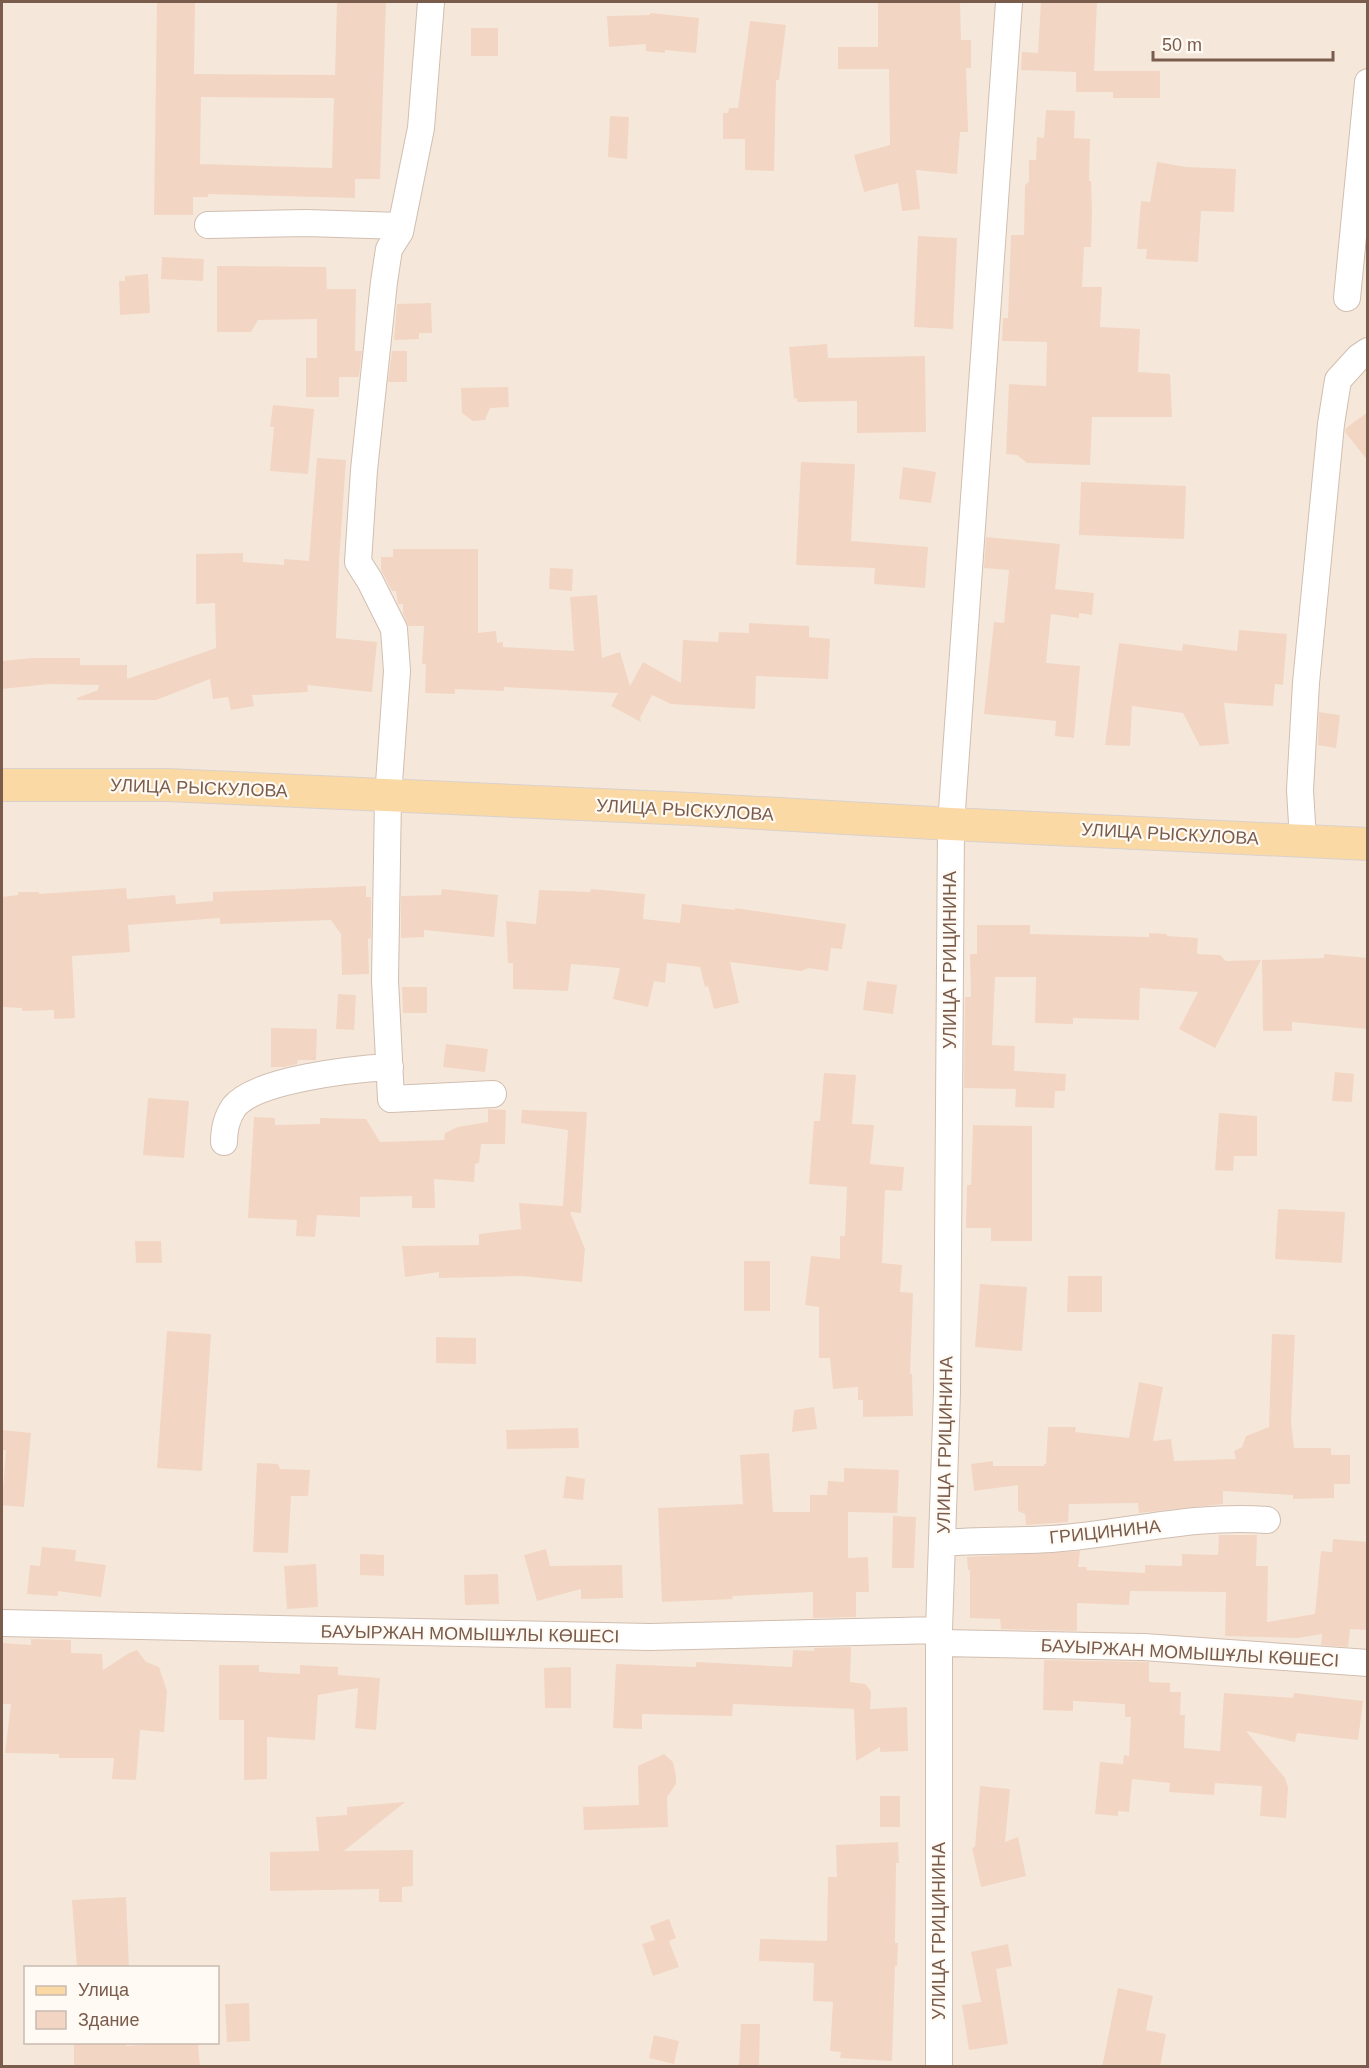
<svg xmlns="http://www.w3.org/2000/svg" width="1369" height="2068" font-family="Helvetica,sans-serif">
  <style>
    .residential { fill: #f5e8da; fill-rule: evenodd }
    .building { fill: #f3d5c3; fill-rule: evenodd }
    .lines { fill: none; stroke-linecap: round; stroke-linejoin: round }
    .minor-casing { stroke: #d1beb0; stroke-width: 28 }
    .major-casing { stroke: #dad1cd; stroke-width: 34 }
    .minor { stroke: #fff; stroke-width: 26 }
    .major { stroke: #fbd9a5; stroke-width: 32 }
    .labels { text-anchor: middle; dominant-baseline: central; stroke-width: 4.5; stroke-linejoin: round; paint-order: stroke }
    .street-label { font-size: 18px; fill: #7a5c4d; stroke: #fffaf3 }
  </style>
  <rect width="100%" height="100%" fill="#fdf6ec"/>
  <path class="residential" d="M2,2H1367V2066H2ZM26,1968H218V2042H26Z"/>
  <path class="building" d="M157,2H195L194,74L335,75L337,2H386L380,179H355V198L208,194V197H193V215H154ZM201,97L334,98L332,168L200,164Z
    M960,2L961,40H971V68H966L968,132H960L957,174L916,170L920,209L902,211L898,183L864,192L854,155L890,145L889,69H838V47H878V3Z
    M1041,2H1097L1094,71H1160V98H1113V92H1076V72L1021,70L1022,52L1038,53Z
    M650,13L699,18L696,53L665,50V53L646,51V44L609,47L607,16L650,15Z
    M750,21L786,25L779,80H776L774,171L745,170V139H723V113H728L729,108H738Z
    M471,28H498V56H471Z
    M1046,110L1075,111L1074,138L1090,139L1089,181H1091L1092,211L1091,247H1084L1082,287H1102L1100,327L1140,329L1138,372L1170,374L1172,417H1092L1090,465L1027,463L1017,455L1006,454L1009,384L1046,386L1047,342L1002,341L1003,318H1008L1011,235H1024L1025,185L1029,182V160H1036L1037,137L1044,138Z
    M610,116L629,117L627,159L608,157Z
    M1157,162L1186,167L1236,169L1234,212L1201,211L1198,262L1146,259L1147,249H1137L1141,201L1150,202Z
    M918,236L957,238L953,329L914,327Z
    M162,257L204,259L203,281L161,279Z
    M217,266L326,267L327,289H356L355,351H362L359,377H339V397H306V358H317V319L258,320L251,332H217Z
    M148,274L150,313L120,315L119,281H125V276Z
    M431,303L432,333H419V339L394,340L397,304Z
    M827,344L828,358L925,356L926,432L857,433V401L797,402V398L794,399L789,347Z
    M392,351H407V382H388Z
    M508,387L509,407L490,408L485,420L473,421L462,413L461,388Z
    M273,405L314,409L308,474L270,471L274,427H270Z
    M1368,412V461L1345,432L1346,428Z
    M317,458L346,460L339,562L336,638L377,642L372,692L307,685L308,692L252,695L254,706L231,710L228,697L213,699L210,679L156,700H77V698L98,690L99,685L49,684L2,689V661L33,658H80V665H127V679L216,648L215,603L196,604V554L243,553V562L284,565V559L309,561Z
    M801,462L855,464L851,541L928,547L925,588L874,584L875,568L796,565Z
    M903,467L936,472L931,503L899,499Z
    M1081,482L1186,486L1184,539L1079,535Z
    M986,537L1060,544L1055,589L1094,593L1092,615L1079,613V618L1051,614L1046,663L1080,666L1074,738L1055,736L1056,721L984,714L994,622L1004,623L1009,570L984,568Z
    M393,549H478V633L496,631L497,643L503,642V647L574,651L570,597L597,595L602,658L620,652L630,686L643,662L681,683L683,640L718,642L719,632L749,633V623L809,626V637L830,639L828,679L756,676L755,709L671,704L652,695L640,718L641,722L611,706L618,693L504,687V691L455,689V694L425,693L426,664H422L424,626H408L403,613V604H398L396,591H392L381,570V557H393Z
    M550,568L573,569L572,591L549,589Z
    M1239,630L1287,634L1283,685L1275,684L1273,706L1224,703L1229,744L1200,746L1183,713L1132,706L1130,746L1105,745L1119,643L1182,651L1183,644L1237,651Z
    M1319,712L1340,715L1336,748L1318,745Z
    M366,886V897H371V938L368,939L369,974L342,975L341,934L331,920L220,924V918L128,925L130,952L72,956L75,1018L54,1019V1010L22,1011V1008L2,1007V897L18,895V892H39V894L126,888L127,899L175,895L176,904L213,901V892Z
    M442,889L498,895L494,937L424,930V937L401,938V896L441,895Z
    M591,889L645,894L643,919L680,923L682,904L735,910V908L846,924L842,949L831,948L828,971L809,968L801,971L730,962L739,1003L714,1009L708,986L705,987L700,967L667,963L665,983L654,981L648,1007L613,999L620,968L571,964L568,991L513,989V963H508L506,921L536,924L539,890L590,892Z
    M977,925H1030V934L1149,937V933L1167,934V936L1198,938L1197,954L1220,955L1226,961L1261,960L1215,1048L1179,1029L1198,992L1140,988L1139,1020L1073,1018V1024L1035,1023L1036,977H995L992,1045L1015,1046L1014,1071L1066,1074L1065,1091H1055L1054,1108L1015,1107L1016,1089L964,1088L965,997H971L970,954H977Z
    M1324,954L1368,958V1029L1292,1022V1031H1263L1262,960L1324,958Z
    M867,981L897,985L893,1014L863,1010Z
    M402,987H427V1013H403Z
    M338,994L356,995L354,1030L336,1029Z
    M271,1028L317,1029L316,1060H298L297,1064L284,1067H271Z
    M446,1044L488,1049L485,1072L443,1067Z
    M1335,1072L1354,1074L1352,1102L1332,1101Z
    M824,1073L856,1075L852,1124L874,1125L870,1164L904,1167L902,1191L885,1190L882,1263L902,1265L900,1292L913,1293L910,1374H912L913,1416L863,1417V1400H858V1387L833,1389L830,1358H819V1307L805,1305L811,1256L840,1259V1236H845L847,1187L809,1184L814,1121H820Z
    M148,1098L189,1101L184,1158L143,1155Z
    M488,1109L506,1110L505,1144H481L479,1163L475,1164L474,1182L434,1179L435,1208H412V1196L360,1197V1217L317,1215L315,1237L296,1236L297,1220L248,1218L254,1117L275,1118V1125L320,1124V1118L366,1119L380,1142L444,1140L445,1133L458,1127L488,1122Z
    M522,1110L587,1112L581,1213L570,1212L585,1249L582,1282L522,1276L439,1278V1272L405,1277L402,1246L479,1245V1234L521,1229L519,1203L563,1206L568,1130L521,1123Z
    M1219,1113L1257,1116V1156H1234L1233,1171L1215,1170Z
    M973,1125L1032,1126V1241H991V1228H966L967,1185H971Z
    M1278,1209L1345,1212L1342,1263L1275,1259Z
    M135,1241H161L162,1263H136Z
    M744,1261H770V1311H744Z
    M1068,1276H1102V1312H1067Z
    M980,1284L1027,1287L1022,1351L975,1347Z
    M167,1331L211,1334L202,1471L157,1468Z
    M1272,1334L1295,1335L1291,1422L1294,1448H1331V1455H1350V1484H1334V1498L1293,1499V1495L1223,1491V1504L1139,1513L1138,1503L1069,1504L1068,1522L1026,1525L1025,1514L1018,1511V1485L974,1491L971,1464L993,1461V1466H1044V1464H1046L1048,1427H1076L1075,1432L1129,1438L1139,1382L1163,1387L1153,1441L1171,1439L1174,1461L1236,1459L1234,1451L1242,1447L1246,1436L1269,1427Z
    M436,1337L476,1338V1364L436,1363Z
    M814,1407L817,1429L792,1432L794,1410Z
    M578,1428L579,1448L507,1449L506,1430Z
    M2,1430L31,1433L24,1507L2,1505L6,1450H2Z
    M769,1453L773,1512H810V1495H827L828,1481L844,1482V1468L899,1470L897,1513L848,1512V1558L868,1557L869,1592H856V1617L813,1618V1592L732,1596L733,1599L662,1602L658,1508L743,1504L740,1455Z
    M257,1463L278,1464L280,1469L310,1470L308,1496H291L288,1553L253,1552Z
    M566,1476L585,1479L583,1500L563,1498Z
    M893,1516L916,1517L914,1568H892Z
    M1219,1535H1257L1256,1566H1268L1267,1622L1315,1614L1321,1551L1332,1552L1333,1539L1368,1542V1630L1350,1629L1348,1647L1321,1645L1322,1634L1298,1638L1225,1636L1226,1592L1130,1591L1129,1605L1077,1603V1631L1001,1629L1000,1619L970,1618V1570H968L967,1557L1080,1551L1078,1567H1087L1086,1570L1145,1573V1565L1182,1566V1554L1218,1555Z
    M42,1547L76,1550L75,1561L106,1565L101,1597L58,1591V1596L27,1594L30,1565L40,1566Z
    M546,1549L550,1566L622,1565L623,1598L581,1599V1589L537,1601L524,1555Z
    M360,1554L384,1555V1576L360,1575Z
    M316,1564L318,1607L287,1609L284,1566Z
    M498,1574L499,1604L465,1605L464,1575Z
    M31,1639L71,1640V1653L102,1654L103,1670L129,1653L137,1650L146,1662L159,1667L167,1691L164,1732L140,1730L136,1780L112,1779L114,1758H59V1754L5,1753L11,1704H2V1643L31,1645Z
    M851,1647L850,1682L865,1684L868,1687L871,1692L870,1709L907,1707L908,1751L880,1752V1747L856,1761L854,1709H858L733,1704L732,1716L642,1714V1729L613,1728L616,1664L696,1667V1662L792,1667L793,1650L814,1651V1648Z
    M1044,1660L1149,1662V1682L1170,1683V1692H1181L1180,1715H1185L1184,1748L1220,1751L1224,1693L1293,1698L1294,1693L1363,1701L1358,1740L1297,1733L1295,1742L1246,1731L1285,1778L1288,1787L1286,1818L1260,1816L1262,1786L1215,1783L1214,1795L1169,1792L1170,1783L1132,1779L1129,1812L1118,1811V1816L1095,1814L1100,1762L1123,1764L1124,1755L1129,1756L1131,1717H1125V1704L1073,1701V1711L1043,1710Z
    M219,1665H259V1672L300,1674V1665L338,1667V1675L380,1678L376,1730L355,1728L358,1688L318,1695L315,1740L267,1737V1779L244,1780V1720H219Z
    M571,1667V1708H545L544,1668Z
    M664,1754L673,1762L676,1776V1784L667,1797L668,1827L584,1830L583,1807L639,1805L638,1766Z
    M980,1786L1010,1789L1005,1842L1018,1837L1026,1876L981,1887L972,1848L975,1847Z
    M880,1796H900V1827H880Z
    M405,1802L344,1851L413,1850V1886L402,1887V1902H379V1889L270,1891V1852L319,1851L316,1817L347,1815V1807Z
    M898,1842L899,1863H896L895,1943H898L897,1966H895L892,2061L840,2058L841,2052L830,2051L833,2002L813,2001L814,1963L759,1961L760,1939L827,1941L828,1877H837L836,1845Z
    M126,1897L129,1968H77L72,1900Z
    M669,1919L676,1938L669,1941L679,1967L653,1976L642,1944L655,1940L650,1926Z
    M1008,1944L1012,1966L996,1969L1008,2044L969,2050L962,2005L981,2002L971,1952Z
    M1118,1988L1153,1996L1146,2030L1166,2034L1160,2067H1102Z
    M249,2003L250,2041L227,2042L225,2004Z
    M741,2024H760L759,2067L739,2066Z
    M654,2035L679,2041L674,2064L649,2058Z
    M74,2043H126V2046L164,2043H198L200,2067H74Z"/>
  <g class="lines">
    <defs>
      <path id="minor" d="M431,2L421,128L400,232L389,249L384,282L364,470L358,562L370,581L394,629L397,671L388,797L385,980L391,1099L493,1094
        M208,225L306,223L401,226
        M1347,298L1368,82
        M1303,840L1300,790L1306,683L1331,424L1338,380L1359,357L1368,351
        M224,1142C224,1130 227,1117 234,1107C256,1079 355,1069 390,1067
        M942,1543C979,1540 1016,1541 1052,1539C1124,1534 1195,1514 1267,1520
        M2,1623L650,1637L939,1630
        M940,1643L1144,1647L1368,1663
        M939,2066V1630L947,1392L951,824L1009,2"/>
      <path id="major" d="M2,785H167L690,809L951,824L1368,844"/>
    </defs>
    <use href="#minor" class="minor-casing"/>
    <use href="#major" class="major-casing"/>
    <use href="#minor" class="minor"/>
    <use href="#major" class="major"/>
  </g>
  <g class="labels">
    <g class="street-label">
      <text transform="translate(199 788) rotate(2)">УЛИЦА РЫСКУЛОВА</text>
      <text transform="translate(685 810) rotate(3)">УЛИЦА РЫСКУЛОВА</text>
      <text transform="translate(1170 834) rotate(3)">УЛИЦА РЫСКУЛОВА</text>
      <text transform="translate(950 960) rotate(-90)">УЛИЦА ГРИЦИНИНА</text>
      <text transform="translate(945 1445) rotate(-89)">УЛИЦА ГРИЦИНИНА</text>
      <text transform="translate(1105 1532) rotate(-6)">ГРИЦИНИНА</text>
      <text transform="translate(470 1634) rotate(1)">БАУЫРЖАН МОМЫШҰЛЫ КӨШЕСІ</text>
      <text transform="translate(1190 1653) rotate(3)">БАУЫРЖАН МОМЫШҰЛЫ КӨШЕСІ</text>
      <text transform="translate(939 1931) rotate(-90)">УЛИЦА ГРИЦИНИНА</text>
    </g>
  </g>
  <rect width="1369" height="2068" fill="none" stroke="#7a5c4d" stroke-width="6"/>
  <rect x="24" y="1966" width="195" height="78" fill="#fffaf3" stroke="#cabbb1" stroke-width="1.5"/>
  <rect x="36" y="1986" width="30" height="9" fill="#fbd9a5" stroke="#cabbb1" stroke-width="1.5"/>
  <text x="78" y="1996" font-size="18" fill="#7a5c4d">Улица</text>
  <rect x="36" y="2011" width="30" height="18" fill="#f3d5c3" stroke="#cabbb1" stroke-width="1.5"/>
  <text x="78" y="2026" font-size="18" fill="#7a5c4d">Здание</text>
  <path d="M1153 51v9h180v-9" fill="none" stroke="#7a5c4d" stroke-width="3"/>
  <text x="1162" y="51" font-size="18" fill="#7a5c4d" stroke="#fffaf3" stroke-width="4.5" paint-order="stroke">50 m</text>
</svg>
